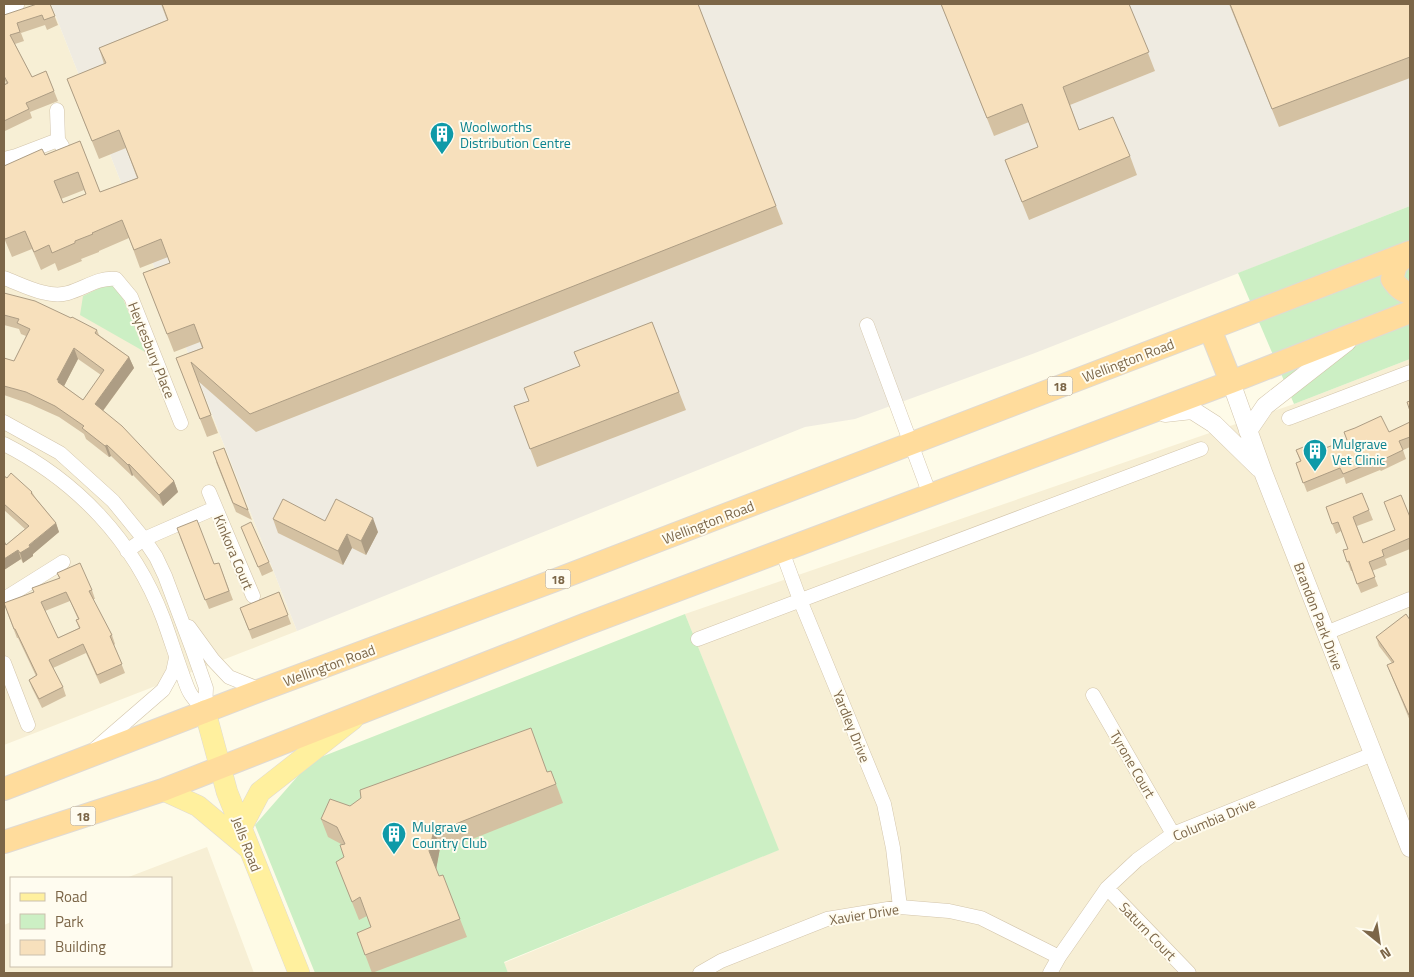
<svg xmlns="http://www.w3.org/2000/svg" width="1414" height="977" font-family="'Titillium Web',sans-serif">
  <style>
    .residential { fill: #f7efd5 }
    .industrial { fill: #efebe1 }
    .green { fill: #ccefc4 }
    .lines { fill: none; stroke-linecap: round; stroke-linejoin: round }
    .minor-casing { stroke: #d3c5ab; stroke-width: 15 }
    .tertiary-casing { stroke: #d3c5ab; stroke-width: 19 }
    .primary-casing { stroke: #e0dad3; stroke-width: 22 }
    .trunk-casing { stroke: #e0dad3; stroke-width: 24 }
    .minor { stroke: #fff; stroke-width: 14 }
    .tertiary { stroke: #fff; stroke-width: 18 }
    .primary { stroke: #fff09e; stroke-width: 21 }
    .trunk { stroke: #ffdc9c; stroke-width: 22 }
    .wall { fill: #d4c1a2; fill-rule: evenodd }
    .shaded-wall { fill: #ad9d84 }
    .building { fill: #f7e0bc; stroke: #ad9d84; fill-rule: evenodd }
    .labels { text-anchor: middle; dominant-baseline: central; stroke-width: 4; stroke-linejoin: round; paint-order: stroke }
    .shield { fill: #fffcf0; stroke: #a3937a; stroke-width: 1 }
    .shield-label { font-size: 12px; font-weight: bold; fill: #7c6648 }
    .culture-label { font-size: 14px; fill: #0d838f; stroke: #fffcf0; text-anchor: start }
    .street-label { font-size: 14px; fill: #7c6648; stroke: #fffcf0 }
  </style>
  <rect width="100%" height="100%" fill="#fefbe8"/>
  <path class="residential" d="M4,4H51L297,631L4,745Z
    M1410,359V973H508L504,963L778,850L685,614L1294,404Z
    M207,847L254,973H4V925L11,922V966H171V878H126Z"/>
  <path class="industrial" d="M51,4H1410V206L1035,353L855,419L805,427L297,631Z"/>
  <path class="green" d="M1410,206V359L1294,404L1238,273Z
    M112,285L119,289L145,352L80,315L83,296L104,286Z
    M685,614L779,850L504,962L508,973H315L255,825L311,761Z"/>
  <g class="lines">
    <defs>
      <path id="minor" d="M4,10L17,5
        M57,110L58,140L62,146
        M4,159L16,156L58,140
        M4,278C23,285 48,299 68,293C85,288 99,277 116,279L131,297L181,423
        M867,325L930,495
        M1289,418L1410,372
        M4,422L60,453L113,501L144,539L156,557L165,576L192,648L206,688L205,711
        M4,444C77,481 134,541 163,618C170,637 176,657 183,676C185,681 187,688 190,693C194,700 200,705 205,711
        M209,492L253,596
        M127,551L144,539L215,508
        M782,551L800,600L884,804L893,848L900,907
        M4,599L63,562
        M189,627L213,660L229,677L261,690
        M1326,633L1410,599
        M698,639L1201,449
        M4,663L28,725
        M1093,695L1173,834
        M96,748L163,690L173,672L176,658
        M1107,888L1189,973
        M700,973L721,961L827,919L900,907L949,911L981,918L1059,957
        M1050,973L1059,957L1107,888L1137,860L1173,834L1373,754"/>
      <path id="tertiary" d="M1231,382L1263,472L1410,848
        M1165,413L1192,410L1214,424L1259,468
        M1248,431L1265,406L1347,342"/>
      <path id="primary" d="M205,711L227,792L299,973
        M163,790L198,806L247,847
        M241,828L260,792L353,719"/>
      <path id="trunk" d="M1409,253L1396,265L1392,279C1397,286 1401,291 1410,293
        M1210,329L1231,382
        M4,789L261,690L553,581L1410,252
        M4,842L163,790L584,625L1231,382L1410,312"/>
    </defs>
    <use href="#minor" class="minor-casing"/>
    <use href="#tertiary" class="tertiary-casing"/>
    <use href="#primary" class="primary-casing"/>
    <use href="#trunk" class="trunk-casing"/>
    <use href="#minor" class="minor"/>
    <use href="#tertiary" class="tertiary"/>
    <use href="#primary" class="primary"/>
    <use href="#trunk" class="trunk"/>
  </g>
  <path class="wall" d="M50,4L58,25L47,30L45,25L21,33L24,41L15,44L32,77L46,71L58,101L30,112L32,118L5,131L4,127V85L6,83L4,78V15Z
    M161,4H698L783,224L256,432L198,381L218,433L207,437L176,358L202,348L200,342L174,352L143,273L170,263L168,257L140,268L129,238L99,251V252L81,259L82,261L58,271L55,263L41,270L32,249L12,257L4,238V166L45,155L80,141L100,192L137,178L126,148L99,159L67,79L104,64L99,48L167,20ZM84,190L86,194L63,203L61,199Z
    M941,4H1129L1155,71L1070,105L1079,130L1130,156L1137,175L1029,220L1005,160L1038,147L1029,122L994,136Z
    M1229,4H1410V78L1279,127Z
    M4,293L97,330L99,335L129,357L134,368L103,411L174,481L178,492L163,506L133,475L132,476L111,456L109,457L86,439L84,434L59,417L30,404L4,395V358L14,361L26,336L21,334L19,329L4,325ZM78,359L101,375L83,400L64,386Z
    M679,392L686,410L537,467L514,406L529,401Z
    M1410,422V447L1403,450L1406,459L1381,471L1380,470L1346,484L1344,477L1307,492L1296,463L1300,461L1296,450H1320L1389,432Z
    M224,448L252,520L236,512L216,462Z
    M4,476L32,492L35,497L56,523L59,532L33,554V556L23,563L21,559L4,570V541L6,545L25,529L4,510Z
    M1362,493L1373,520L1357,526L1363,543L1395,530L1410,517V549L1385,559L1387,565L1372,571L1378,586L1361,593L1352,571H1351L1343,550L1348,549L1341,531L1336,534L1326,507Z
    M273,519L325,521L378,532L366,555L352,548L343,565L278,533Z
    M241,527L269,562L273,571L262,576Z
    M180,537L214,564L219,563L233,600L209,609Z
    M57,573L92,590L95,599H93L112,635L115,644L114,645L125,673L100,684L86,653L53,668L63,687L66,696L42,708L32,688L29,680L36,676L18,638H17L7,612L34,592L59,578ZM70,601L78,619L76,620L79,628L58,638L45,611Z
    M279,592L291,624L252,639L240,608Z
    M1410,620V721L1387,665L1392,663L1379,646L1376,637Z
    M547,772L556,784L563,803L460,844L440,848L436,869L439,876L460,919L467,937L372,973L357,933L371,927L367,916L359,920L336,862L344,857L343,845L328,837L321,819L350,806Z"/>
  <path class="shaded-wall" d="M74,348L78,359L62,390V394L57,380Z
    M129,357L134,368L99,416L95,404Z
    M107,445L111,456L109,457L105,446Z
    M129,464L133,475L132,476L128,465Z
    M174,481L178,492L163,506L159,495Z
    M373,518L378,532L366,555L361,541Z
    M56,523L59,532L33,554V556L23,563L20,553Z
    M347,534L352,548L343,565L338,551Z
    M18,550L21,559L4,570V559Z
    M434,830L440,848L436,870L429,851Z"/>
  <path class="building" d="M37,4H50L55,16L44,20L42,15L17,23L20,32L10,35L32,77L46,71L54,91L26,103L29,109L4,121V85L8,83L4,76V15Z
    M162,4H698L776,206L250,414L191,362L211,415L200,419L176,358L203,348L194,324L167,334L143,273L170,263L161,239L134,250L122,220L92,233L93,234L75,241V243L52,253L49,245L34,252L25,231L5,239L4,236V166L42,149L45,155L80,141L100,192L138,178L119,130L92,141L67,79L106,63L99,48L168,20ZM78,172L86,194L63,203L54,181Z
    M941,4H1129L1149,52L1063,87L1079,130L1113,117L1130,156L1022,202L1005,160L1038,147L1022,104L987,118Z
    M1230,4H1410V57L1272,109Z
    M4,293L35,301L71,318L72,317L97,330L95,333L129,357L95,404L122,426L174,481L159,495L129,464L128,465L107,445L105,446L82,428L84,426L55,406L26,392L4,386V358L14,361L30,329L17,323L19,319L4,315ZM74,348L104,370L83,400L58,382L59,380H57Z
    M652,322L679,392L530,449L514,406L529,401L524,388L580,366L574,352Z
    M1410,401V411L1407,402Z
    M1381,416L1389,432L1410,422V437L1399,441L1403,450L1378,462L1377,460L1343,474L1340,468L1303,483L1296,463L1301,461L1296,450L1316,442L1320,450L1347,440L1344,432L1355,428Z
    M224,448L248,510L233,503L213,452Z
    M11,473L32,492L31,493L56,523L29,545L30,547L20,553L18,550L4,559V541L6,545L29,526L4,504V476L7,478Z
    M1362,493L1369,510L1353,517L1363,543L1395,530L1384,502L1401,495L1410,517V538L1382,550L1384,556L1369,562L1375,577L1357,584L1349,561L1347,562L1343,550L1348,549L1338,522L1332,524L1326,507Z
    M283,499L325,521L336,499L373,518L361,541L347,534L338,551L273,519Z
    M197,520L214,564L219,563L229,591L205,600L177,528Z
    M251,522L269,562L258,567L241,527Z
    M80,563L92,590L89,591L112,635L110,636L122,664L97,675L83,644L49,660L63,687L39,699L29,680L37,675L15,629H14L4,603L34,592L32,588L60,578L57,573ZM66,592L79,619L76,620L80,628L58,638L41,602Z
    M279,592L288,615L249,630L240,608Z
    M1406,614L1410,620V715H1409L1387,665L1394,662L1376,637Z
    M531,728L547,772L551,771L556,784L453,825L434,830L429,851L439,876L443,875L460,919L365,955L357,933L371,927L360,897L352,902L336,862L344,857L340,845L345,844L337,827L321,819L330,799L350,806L361,798L360,790Z"/>
  <defs>
    <symbol id="building-pin" viewBox="-11 -11 22 30"><path d="M0 17L-7.5 6A9.5 9.5 0 1 1 7.5 6Z" fill="#0f9aa8" stroke="#fffcf0"/><path d="M-4-6H4V6H1V3H-1V6H-4ZM-2.5-4.3h1.7v1.8h-1.7ZM.8-4.3h1.7v1.8H.8ZM-2.5-1h1.7V.8h-1.7ZM.8-1h1.7V.8H.8Z" fill="#fff"/></symbol>
  </defs>
  <g fill-rule="evenodd">
    <use href="#building-pin" x="428" y="120" width="28" height="38"/>
    <use href="#building-pin" x="1301" y="437" width="28" height="38"/>
    <use href="#building-pin" x="380" y="820" width="28" height="38"/>
  </g>
  <g class="labels">
    <g class="shield">
      <rect x="1047.5" y="376.5" width="25" height="19" rx="4"/>
      <rect x="545.5" y="569.5" width="25" height="19" rx="4"/>
      <rect x="70.5" y="806.5" width="25" height="19" rx="4"/>
    </g>
    <g class="shield-label">
      <text x="1060" y="386">18</text>
      <text x="558" y="579">18</text>
      <text x="83" y="816">18</text>
    </g>
    <g class="culture-label">
      <text x="460" y="126">Woolworths<tspan x="460" dy="16">Distribution Centre</tspan></text>
      <text x="1332" y="443">Mulgrave<tspan x="1332" dy="16">Vet Clinic</tspan></text>
      <text x="412" y="826">Mulgrave<tspan x="412" dy="16">Country Club</tspan></text>
    </g>
    <g class="street-label">
      <text transform="translate(152 350) rotate(68)">Heytesbury Place</text>
      <text transform="translate(1128 360) rotate(-21)">Wellington Road</text>
      <text transform="translate(708 522) rotate(-21)">Wellington Road</text>
      <text transform="translate(234 552) rotate(67)">Kinkora Court</text>
      <text transform="translate(1319 616) rotate(69)">Brandon Park Drive</text>
      <text transform="translate(329 665) rotate(-20)">Wellington Road</text>
      <text transform="translate(852 726) rotate(68)">Yardley Drive</text>
      <text transform="translate(1133 764) rotate(60)">Tyrone Court</text>
      <text transform="translate(1214 819) rotate(-23)">Columbia Drive</text>
      <text transform="translate(247 844) rotate(69)">Jells Road</text>
      <text transform="translate(864 914) rotate(-9)">Xavier Drive</text>
      <text transform="translate(1148 931) rotate(46)">Saturn Court</text>
    </g>
  </g>
  <rect width="1414" height="977" fill="none" stroke="#7c6648" stroke-width="10"/>
  <rect x="10" y="877" width="162" height="90" fill="#fffcf0" stroke="#cbc0ad"/>
  <rect x="20" y="893" width="25" height="8" fill="#fff09e" stroke="#cbc0ad"/>
  <text x="55" y="902" font-size="15" fill="#7c6648">Road</text>
  <rect x="20" y="914" width="25" height="15" fill="#ccefc4" stroke="#cbc0ad"/>
  <text x="55" y="927" font-size="15" fill="#7c6648">Park</text>
  <rect x="20" y="940" width="25" height="15" fill="#f7e0bc" stroke="#cbc0ad"/>
  <text x="55" y="952" font-size="15" fill="#7c6648">Building</text>
  <g transform="translate(1379 942) rotate(150)" stroke="#fffcf0" stroke-width="4" paint-order="stroke">
  <path d="M0-4L9 19L0 12L-9 19Z" fill="#7c6648"/>
  <text y="-8" font-size="14" font-weight="bold" text-anchor="middle" fill="#7c6648">N</text>
  </g>
</svg>
